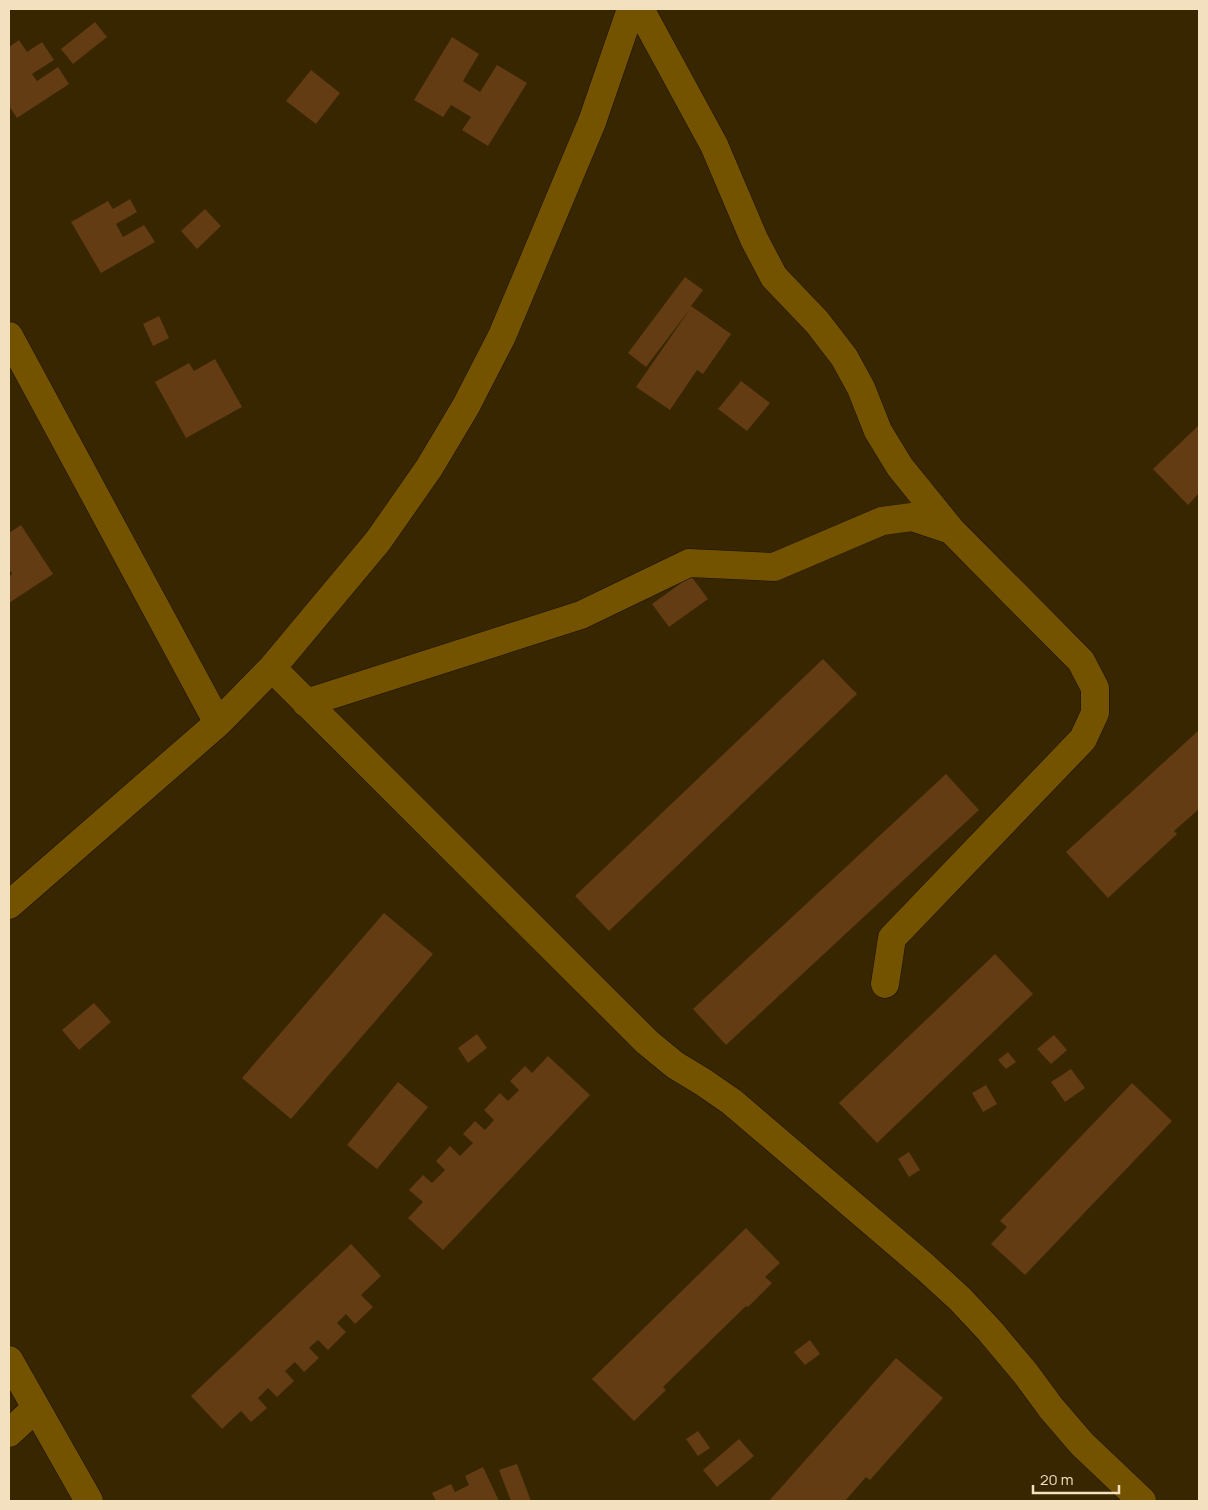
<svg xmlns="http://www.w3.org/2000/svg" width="1208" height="1510" font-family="Manrope,sans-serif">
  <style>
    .building { fill: #633c13 }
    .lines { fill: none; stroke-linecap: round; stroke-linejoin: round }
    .minor-casing { stroke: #1a1000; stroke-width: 29 }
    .minor { stroke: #735300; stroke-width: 28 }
  </style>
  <rect width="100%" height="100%" fill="#372600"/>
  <path class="building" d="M95,22L107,37L73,64L61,49Z
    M452,37L479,54L463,81L480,92L497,65L527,83L488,146L462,130L471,117L451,105L443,117L414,100Z
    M19,40L27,52L42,42L54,60L32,74L37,81L58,67L69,84L17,118L9,106V47Z
    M311,70L340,93L316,124L286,101Z
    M130,199L137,212L116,224L123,237L144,225L155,242L101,273L71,222L108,201L113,209Z
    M205,209L221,226L197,249L181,231Z
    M685,277L703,290L691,306L731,334L703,374L697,370L670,410L636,387L690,309L646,367L628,353Z
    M159,316L169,338L153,346L143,324Z
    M215,359L242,407L186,438L155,382L189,363L194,371Z
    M741,381L770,403L747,431L718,409Z
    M1199,425V493L1188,505L1153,469Z
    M21,525L53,574L9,603V577L12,574L9,569V533Z
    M691,576L708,599L669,627L652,604Z
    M823,659L857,694L609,931L575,896Z
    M1199,730V809L1174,831L1177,834L1108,898L1066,852Z
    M946,774L979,810L726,1045L693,1009Z
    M384,913L433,954L291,1119L242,1078Z
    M995,954L1033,994L877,1143L839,1103Z
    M94,1003L111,1022L79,1050L62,1030Z
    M477,1034L487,1048L468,1063L458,1048Z
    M1054,1035L1067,1050L1051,1064L1037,1049Z
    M1008,1052L1016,1062L1006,1069L998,1060Z
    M548,1056L590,1095L443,1250L408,1218L423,1202L409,1190L423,1175L432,1183L445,1170L436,1161L450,1146L460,1156L473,1143L463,1134L475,1121L485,1130L494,1120L484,1110L500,1093L508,1101L519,1090L510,1081L525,1066L532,1073Z
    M1071,1069L1085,1088L1065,1102L1051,1082Z
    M398,1082L428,1107L377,1169L347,1145Z
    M1132,1083L1172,1121L1025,1275L991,1244L1007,1227L1000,1221Z
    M986,1085L997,1104L983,1112L972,1093Z
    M909,1152L920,1170L909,1177L898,1159Z
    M746,1228L780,1263L765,1277L772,1283L748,1307L746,1306L663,1387L666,1390L634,1421L592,1379Z
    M351,1244L381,1276L361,1295L373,1307L355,1324L346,1314L337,1323L346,1332L328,1350L318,1340L309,1348L319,1358L304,1372L295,1362L285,1371L294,1381L277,1397L268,1388L258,1398L267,1408L251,1422L241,1411L222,1429L191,1396Z
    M810,1340L820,1354L805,1365L794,1352Z
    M896,1358L943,1398L870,1480L866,1477L845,1501H769Z
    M698,1431L710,1448L698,1456L686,1439Z
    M739,1439L754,1456L717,1487L703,1470Z
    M517,1464L531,1501H511L499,1470Z
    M483,1467L499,1501H436L432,1493L451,1484L455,1492L469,1485L465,1476Z"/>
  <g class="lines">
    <defs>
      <path id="minor" d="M640,9L714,145L754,239L774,277L817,322L844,357L861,388L878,431L900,467L951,530L1081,661L1095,688V713L1083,739L892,938L885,984
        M9,336L218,723
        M272,668L647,1042L675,1065L703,1082L732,1102L925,1267L960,1299L990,1331L1026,1374L1051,1408L1082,1444L1142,1501
        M306,703L581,615L689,563L774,567L882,521L912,517L951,530
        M9,905L218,723L272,668L378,541L429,468L466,406L502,336L592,122L631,9
        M9,1360L89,1501
        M9,1433L36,1408"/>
    </defs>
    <use href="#minor" class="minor-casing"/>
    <use href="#minor" class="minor"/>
  </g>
  <rect width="1208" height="1510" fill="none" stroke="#f2e0bf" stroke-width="20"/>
  <path d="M1033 1485v8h86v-8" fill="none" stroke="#f2e0bf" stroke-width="2.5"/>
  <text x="1040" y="1485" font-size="15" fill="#f2e0bf" stroke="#372600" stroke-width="4" paint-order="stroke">20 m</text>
</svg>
